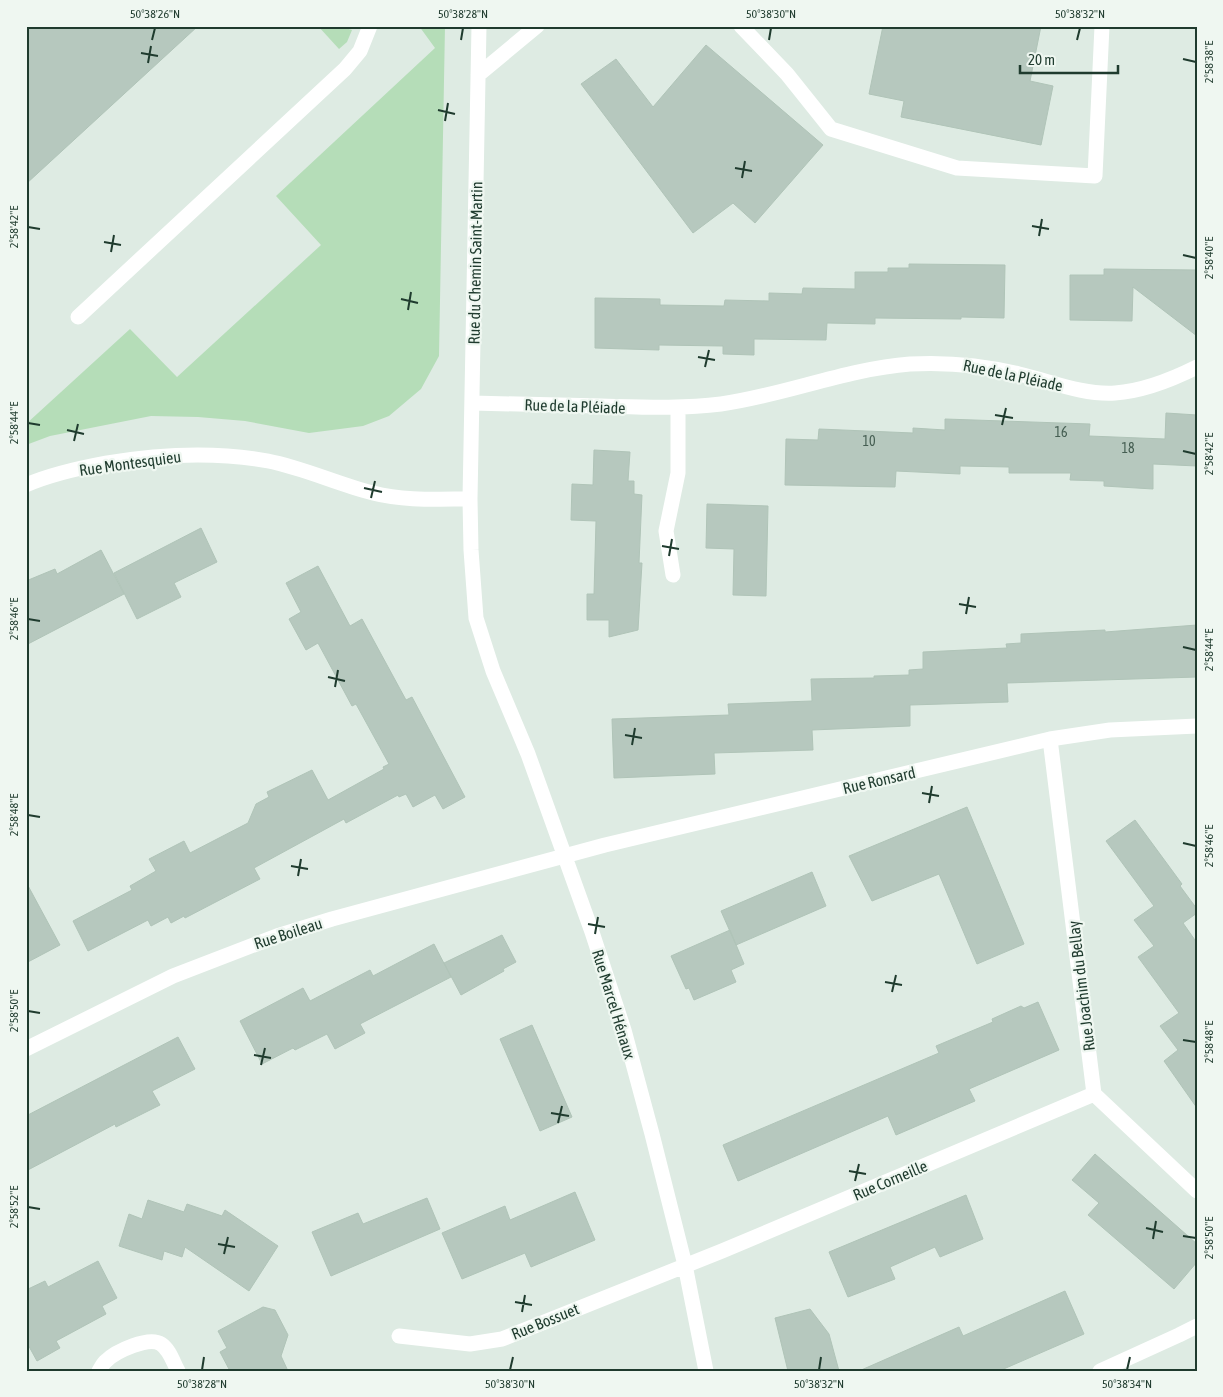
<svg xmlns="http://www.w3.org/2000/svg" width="1223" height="1397" font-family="'Asap Condensed',sans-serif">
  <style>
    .green { fill: #b5ddb8 }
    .building { fill: #b6c8be; stroke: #b0c4b8 }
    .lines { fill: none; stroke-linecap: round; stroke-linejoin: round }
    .minor { stroke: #fff; stroke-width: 15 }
    .ticks { fill: none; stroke: #1f3b2e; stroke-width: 2 }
    .labels { text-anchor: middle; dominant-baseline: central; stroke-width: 4.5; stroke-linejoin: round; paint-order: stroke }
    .number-label { font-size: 14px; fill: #455e52 }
    .street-label { font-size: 16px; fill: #1f3b2e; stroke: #eff7f1 }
    .neatline { fill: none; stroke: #1f3b2e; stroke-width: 2 }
    .ticks-label { font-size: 12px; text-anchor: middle; fill: #1f3b2e }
  </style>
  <rect width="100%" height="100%" fill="#deebe3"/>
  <path class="green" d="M318,26H339L352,30L347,42L339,49Z
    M419,26H445L439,356L421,389L389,416L363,426L309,433L245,421L198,417L151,416L50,436L26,445V424L130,329L177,377L321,245L276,196L435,48Z"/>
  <path class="building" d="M26,26H198L26,184Z
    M883,26H1041L1030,81L1053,86L1041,145L901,117L904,101L869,94Z
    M706,45L823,145L755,223L733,203L693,233L581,84L616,59L653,107Z
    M909,264L1005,265L1004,318L961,317V319L875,318V324L827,323L826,340L754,339V355L723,354V346L659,345V350L595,348V298L660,299V305L724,306L725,300L769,301V293L802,294L803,288L855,289V272H888V268H909Z
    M1104,269L1197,270V336L1133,287L1132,321L1070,320V275H1104Z
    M1166,413L1197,415V466L1153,464V489L1104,486V481L1070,480L1071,473H1009V467L960,466V474L896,471L895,487L785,485L786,439L818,440L819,429L913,433V428L945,430V419L1090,424L1089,436L1165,439Z
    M594,450L630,452L628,481H634V494L642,495L639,563H642L638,630L609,637V620H587V594H594L596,521L571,520L572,484L593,485Z
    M707,504L768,506L766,596L733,595L734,549L706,548Z
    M201,528L217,562L174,583L181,597L137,619L114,573Z
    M101,550L124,594L26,645V581L55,569L57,574Z
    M318,566L350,626L362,619L406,700L412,697L465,797L443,809L435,795L413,807L406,794L399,797L398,795L346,823L344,819L254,868L260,879L185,918L184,916L171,923L168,917L151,926L148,920L88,951L73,921L132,890L130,886L156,871L149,859L184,841L190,853L248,823L256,804L269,797L267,792L312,770L328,800L384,769L383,767L389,764L356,704L352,706L318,643L306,650L289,619L301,612L286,583Z
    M1197,625V677L1007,683L1008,702L910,705V726L812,730L813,750L714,753L715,774L614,778L612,719L729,715L728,704L812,701L811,679L874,678V676L909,675V670L923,669V652L1007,648L1006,644L1021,643V634L1105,630V632Z
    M967,807L1024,944L977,964L939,874L872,901L849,856Z
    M1135,820L1182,884L1180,886L1197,909V913L1183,923L1197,943V1108L1164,1061L1178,1050L1160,1026L1179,1013L1138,957L1154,946L1134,920L1154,906L1106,841Z
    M812,872L826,906L736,945L721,911Z
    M26,882L60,945L26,963Z
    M730,930L744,964L731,970L736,982L694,1000L689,988L686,989L671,956Z
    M502,935L516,962L503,969L504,971L461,995L444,963Z
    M434,944L451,977L360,1024L365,1033L335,1049L327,1034L295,1050L293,1048L262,1064L240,1021L303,988L310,1001L370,970L373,976Z
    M1038,1002L1059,1050L969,1089L975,1101L896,1135L888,1116L738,1181L723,1145L939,1053L936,1046L993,1022L992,1019L1021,1006L1024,1008Z
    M532,1025L572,1117L540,1131L500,1039Z
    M178,1037L195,1069L152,1091L160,1105L116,1127L115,1124L26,1171V1116Z
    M1095,1154L1197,1244V1262L1174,1289L1088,1215L1099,1203L1072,1180Z
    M575,1192L595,1240L531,1267L525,1253L462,1279L442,1233L505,1206L510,1220Z
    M966,1195L983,1239L940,1257L935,1247L890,1267L895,1279L848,1297L829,1252Z
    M427,1198L440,1229L331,1276L312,1232L358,1213L363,1224Z
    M148,1200L184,1212L187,1204L222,1216L225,1210L278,1246L249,1291L185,1247L182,1257L164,1251L162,1260L119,1246L129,1214L142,1219Z
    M98,1261L117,1298L102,1306L106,1314L56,1341L60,1348L37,1361L26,1341V1290L45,1281L48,1287Z
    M1065,1291L1084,1334L999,1371H859L959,1327L963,1336Z
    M263,1307L275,1310L288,1335L281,1356L288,1371H230L220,1352L227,1348L218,1331Z
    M810,1309L829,1334L839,1371H788L775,1318Z"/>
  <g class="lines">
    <path class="minor" d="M479,26L470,499L471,550L476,618L493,671L528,754L592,932L624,1030L652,1134L685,1265L706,1371
      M741,26L787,74L831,129L957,168L1095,176L1102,26
      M478,75L537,26
      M78,317L345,69L360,51L370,26
      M472,403C515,404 558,405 601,406C641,407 681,409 721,404C785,395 846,369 910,364C947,362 982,365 1019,374C1050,381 1082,395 1115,393C1144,391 1171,380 1197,367
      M26,485C51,474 79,468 106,463C160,454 214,451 268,461C304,468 337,484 373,493C404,501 438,499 470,499
      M673,575L666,531L678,473V408
      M1050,739L1094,1094L1197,1191
      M26,1049L173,976L277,936L332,919L605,845L1050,739L1110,730L1197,726
      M399,1336L470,1344L502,1339L722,1251L1094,1094
      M99,1371C101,1368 103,1363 106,1361C116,1351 149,1336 161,1344C170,1350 173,1362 178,1371
      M1100,1371L1179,1335L1197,1326"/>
  </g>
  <path class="ticks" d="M152,40L155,28M461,40L463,28M769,40L771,28M1077,40L1080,28M141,53L158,56M1183,59L1196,62M148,63L151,46M438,110L455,114M445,121L448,103M735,168L752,171M742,178L745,161M1032,226L1049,229M28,227L40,229M1039,236L1042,219M104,242L121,245M111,252L114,235M1183,255L1196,258M401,299L418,303M408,310L411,292M698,357L715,360M705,367L709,350M995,415L1013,418M28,423L40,425M1002,425L1006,408M67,430L84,434M74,441L78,424M1183,451L1196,454M364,488L382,492M371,498L375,481M662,546L679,549M669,556L672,539M959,604L976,607M966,614L969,597M28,619L40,621M1183,647L1196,650M328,677L345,681M335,687L338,670M625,735L642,738M632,745L635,728M922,793L939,796M929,803L932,786M28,815L40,817M1183,843L1196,846M291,866L308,869M298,876L301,859M588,924L605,927M595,934L598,917M885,982L902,985M892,992L896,975M28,1011L40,1013M1183,1040L1196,1042M254,1055L271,1058M261,1065L265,1048M551,1113L569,1116M558,1123L562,1106M849,1171L866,1174M855,1181L859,1164M28,1207L40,1209M1146,1228L1163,1232M1183,1236L1196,1238M1153,1239L1156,1221M218,1244L235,1247M224,1254L228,1237M515,1302L532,1305M522,1312L525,1295M202,1370L204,1357M510,1370L513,1357M819,1370L821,1357M1127,1370L1130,1357"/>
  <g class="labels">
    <g class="number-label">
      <text x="1061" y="432">16</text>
      <text x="869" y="441">10</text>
      <text x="1128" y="448">18</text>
    </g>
    <g class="street-label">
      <text transform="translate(475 263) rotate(-89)">Rue du Chemin Saint-Martin</text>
      <text transform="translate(1013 375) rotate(12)">Rue de la Pléiade</text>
      <text transform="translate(575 406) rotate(2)">Rue de la Pléiade</text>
      <text transform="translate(130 463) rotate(-8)">Rue Montesquieu</text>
      <text transform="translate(879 780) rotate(-13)">Rue Ronsard</text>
      <text transform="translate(288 933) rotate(-18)">Rue Boileau</text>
      <text transform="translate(1081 986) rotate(-97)">Rue Joachim du Bellay</text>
      <text transform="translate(614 1004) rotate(73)">Rue Marcel Hénaux</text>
      <text transform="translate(890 1180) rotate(-23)">Rue Corneille</text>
      <text transform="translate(545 1321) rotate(-22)">Rue Bossuet</text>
    </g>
  </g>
  <rect width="1223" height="1397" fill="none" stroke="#eff7f1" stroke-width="55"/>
  <path d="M1020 65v8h98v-8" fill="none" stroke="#1f3b2e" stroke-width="2.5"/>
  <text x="1028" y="65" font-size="15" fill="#1f3b2e" stroke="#eff7f1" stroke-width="4" paint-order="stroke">20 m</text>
  <rect x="28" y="28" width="1168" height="1342" class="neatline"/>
  <g class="ticks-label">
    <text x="155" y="18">50°38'26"N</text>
    <text x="463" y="18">50°38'28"N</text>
    <text x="771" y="18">50°38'30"N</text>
    <text x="1080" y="18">50°38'32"N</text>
    <text transform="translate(1209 62) rotate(-90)" y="4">2°58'38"E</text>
    <text transform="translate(14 227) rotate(-90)" y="4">2°58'42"E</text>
    <text transform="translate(1209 258) rotate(-90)" y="4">2°58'40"E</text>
    <text transform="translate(14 423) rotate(-90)" y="4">2°58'44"E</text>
    <text transform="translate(1209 454) rotate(-90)" y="4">2°58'42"E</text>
    <text transform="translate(14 619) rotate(-90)" y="4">2°58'46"E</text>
    <text transform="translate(1209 650) rotate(-90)" y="4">2°58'44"E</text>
    <text transform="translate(14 815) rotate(-90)" y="4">2°58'48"E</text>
    <text transform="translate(1209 846) rotate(-90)" y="4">2°58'46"E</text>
    <text transform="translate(14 1011) rotate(-90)" y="4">2°58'50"E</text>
    <text transform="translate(1209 1042) rotate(-90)" y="4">2°58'48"E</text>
    <text transform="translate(14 1207) rotate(-90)" y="4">2°58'52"E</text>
    <text transform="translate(1209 1238) rotate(-90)" y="4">2°58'50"E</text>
    <text x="202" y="1388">50°38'28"N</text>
    <text x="510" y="1388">50°38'30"N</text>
    <text x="819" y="1388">50°38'32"N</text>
    <text x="1127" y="1388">50°38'34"N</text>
  </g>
</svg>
